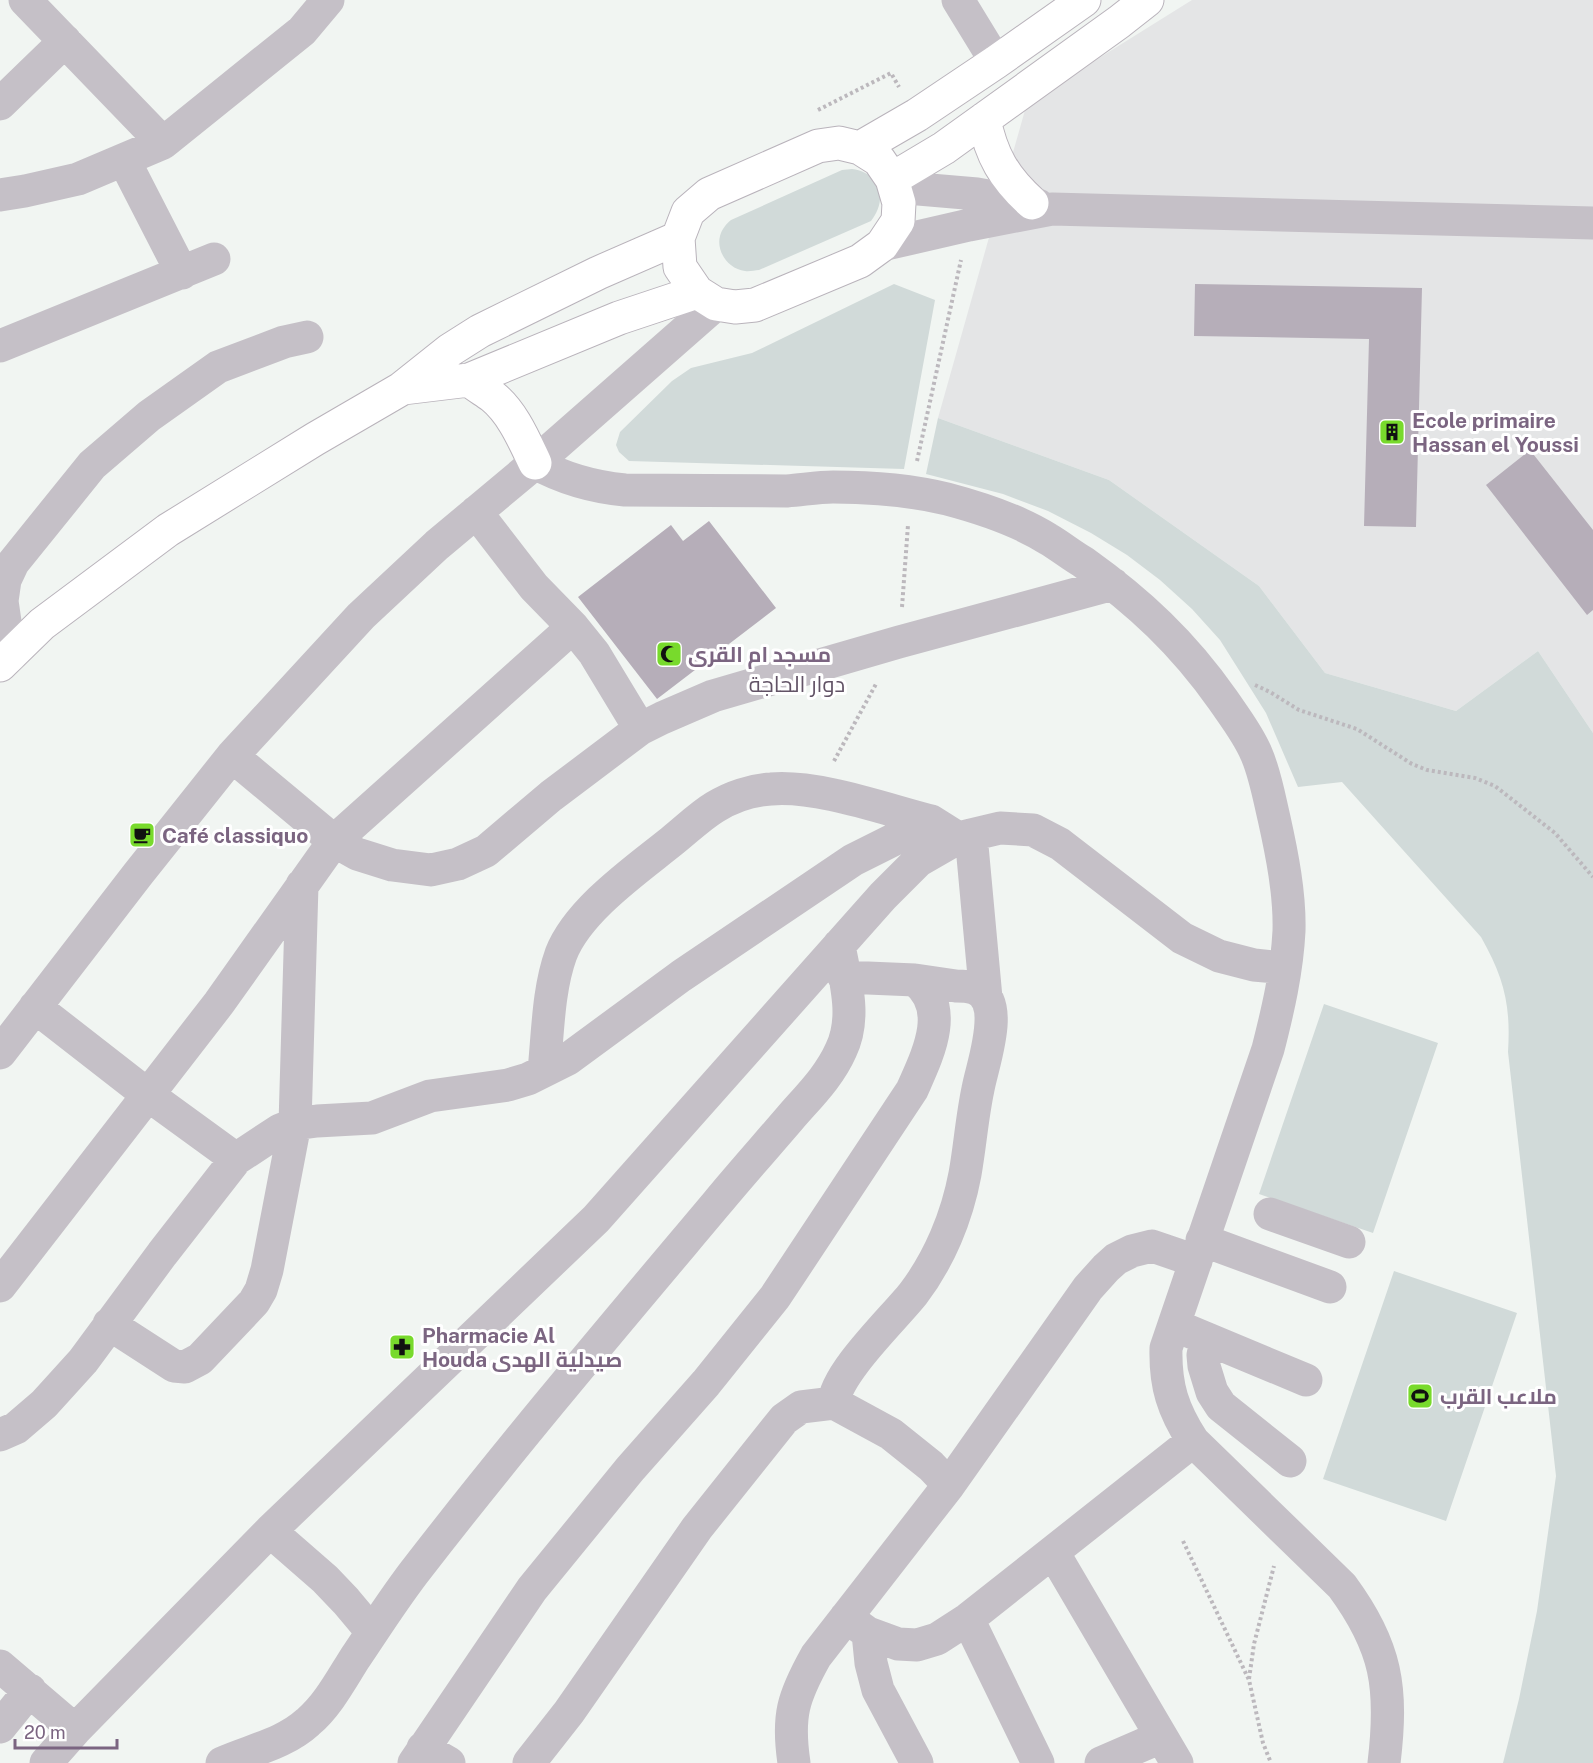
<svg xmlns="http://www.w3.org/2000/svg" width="1593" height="1763" font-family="'Public Sans',Cairo,sans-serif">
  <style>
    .built { fill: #e4e5e6 }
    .green { fill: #d1dad9 }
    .building { fill: #b6aeb9 }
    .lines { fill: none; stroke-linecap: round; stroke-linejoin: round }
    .major-casing { stroke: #b9b3bb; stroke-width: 35 }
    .path { stroke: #bcb8bd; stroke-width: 4; stroke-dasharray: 3 3; stroke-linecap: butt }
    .minor { stroke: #c5c0c7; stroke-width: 33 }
    .major { stroke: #fff; stroke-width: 33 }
    .labels { text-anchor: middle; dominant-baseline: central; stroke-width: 6; stroke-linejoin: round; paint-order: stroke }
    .poi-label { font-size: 21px; font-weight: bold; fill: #7b6581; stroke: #fff; text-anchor: start }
    .neighbourhood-label { font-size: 22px; fill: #625366; stroke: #fff }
  </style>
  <rect width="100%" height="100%" fill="#f1f5f2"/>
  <path class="built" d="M1192,0H1593V733L1538,651L1456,711L1325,673L1259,586L1109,480L938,418L1027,103Z"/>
  <path class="green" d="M852,169C881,173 888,199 871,221L759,270C755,270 749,272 745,271C728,269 716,251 720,236C722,229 726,224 731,220L842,170Z
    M894,284L935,300L904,469L629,461L619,452L616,445L620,432L672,381L691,368L752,353Z
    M938,418L1109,480L1259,586L1325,673L1456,711L1538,651L1593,733V1763H1503L1519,1699L1537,1611L1556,1476L1508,1052C1511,1005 1504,978 1481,937L1342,782L1298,787L1266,713L1220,640L1192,609L1160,580L1127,555L1091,533L1048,511L1003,494L926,474Z
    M1324,1004L1438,1043L1373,1233L1259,1194Z
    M1394,1271L1517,1313L1446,1521L1323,1479Z"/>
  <path class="building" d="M1195,284L1422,288L1416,527L1364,526L1369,339L1194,336Z
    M1530,450L1593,530V610L1587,615L1486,485Z
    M709,521L776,608L657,699L578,597L671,525L683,541Z"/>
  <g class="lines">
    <defs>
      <path id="major" d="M984,119C991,155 1004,178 1032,203
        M839,143L860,148L879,160L892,179L899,203L898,221L882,245L860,261L755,305L735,307L716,304L697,292L680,267L678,238L688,212L709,194L818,146Z
        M860,148L917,115L996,62L1084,0
        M892,179L944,148L1119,22L1147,0
        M469,380C477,386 485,391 492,396C513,413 524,440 535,463
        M403,388L469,380L619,318L697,292
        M0,665L42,624L168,530L315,439L401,389L450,350L480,331L598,273L678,238"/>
    </defs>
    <use href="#major" class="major-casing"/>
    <path class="path" d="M818,110L891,73L899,87
      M917,461L961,260
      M902,607L908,525
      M1255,685L1270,692L1299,710L1357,729L1412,764L1427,770L1475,778L1495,786L1555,833L1593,877
      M834,761L876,684
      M1183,1541L1249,1680L1263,1743L1271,1763
      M1249,1679L1254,1644L1274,1566"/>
    <path class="minor" d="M25,0L163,143
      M958,0L996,62
      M0,104L65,41
      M124,160L182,273
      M895,187L977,194L1038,205
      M0,195L25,191L78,179L163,143L302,31L328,0
      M882,245L969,225L1052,209L1593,223
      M0,346L214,259
      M535,463C564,479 593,487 625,490C679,490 733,491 787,491C802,490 818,487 833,487C871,487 910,490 947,499C981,508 1018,520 1048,539C1060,546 1071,555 1083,562C1139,602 1183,643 1223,700C1234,716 1248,734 1256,753C1265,773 1269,797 1274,818C1282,854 1290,894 1289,931C1287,971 1278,1010 1268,1049L1166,1348C1165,1386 1173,1410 1193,1441L1342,1586C1387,1647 1393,1688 1384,1763
      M476,512L534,587L573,627L594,653L640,729
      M10,656L2,601L5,580L13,563L92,465L149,416L218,367L284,342L307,337
      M232,756L334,841L357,854L392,865L431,870L458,864L486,851L551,796L640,729L662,718L713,696L899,642L1113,584
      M971,835L986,998
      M915,980C929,982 942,984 956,986C961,986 968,986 974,988C1008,999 982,1065 978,1089C972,1117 970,1146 965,1174C957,1217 939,1260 913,1294C893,1319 835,1374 834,1403L891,1434L931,1466L949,1485
      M35,1007L148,1095L236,1159L280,1130L295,1124L317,1121L372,1118L430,1096L508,1085L528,1079L568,1059L681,976L853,860L931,821L958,838
      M0,1053L138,874L232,756L361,616L437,545L535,463L716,304
      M544,1071C548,1032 548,990 561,954C578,910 636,870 672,841C686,830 700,816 715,807C731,797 752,790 771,789C818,785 884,809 931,821
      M1270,1214L1349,1242
      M1202,1240L1330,1287
      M0,1286L219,1003L334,841L573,627
      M109,1324L174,1366L185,1367L200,1359L254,1302L261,1290L267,1270L295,1124L302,885
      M1186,1330L1306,1380
      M1207,1339L1203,1355L1204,1366L1212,1392L1221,1406L1290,1461
      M0,1435L16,1428L44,1404L83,1361L162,1254L236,1159
      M270,1531L325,1579L346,1601L372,1632
      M1053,1552L1177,1763
      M846,1617L868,1633L898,1644L917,1645L937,1639L968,1619L1193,1441
      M968,1619L1038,1763
      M868,1633L871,1663L878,1690L917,1763
      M0,1666L75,1730
      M0,1727L30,1690
      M423,1748L449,1763
      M46,1763L75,1730L270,1531L596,1219L883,896L918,861L958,838L1000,828L1033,830L1060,844L1182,938L1219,956L1254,965L1285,968
      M222,1763C251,1750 284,1744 308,1722C328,1705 341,1680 355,1658C376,1627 396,1595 419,1566C515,1442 617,1322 717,1203C741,1174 766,1146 790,1118C809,1096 829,1077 841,1050C857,1017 845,980 839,945
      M414,1763L532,1589L630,1469L706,1383L775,1297L912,1090C927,1056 952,1008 915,980L844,977
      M529,1763L569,1712L697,1528L784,1419L801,1407L834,1403
      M794,1763C787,1716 793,1697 816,1656L949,1485L1088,1288L1106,1268L1116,1259L1132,1251L1152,1246L1196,1261
      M1101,1763L1161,1737"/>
    <use href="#major" class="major"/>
  </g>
  <defs>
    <symbol id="building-square" viewBox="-11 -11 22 22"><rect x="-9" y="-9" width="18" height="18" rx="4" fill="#78da2c" stroke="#fff"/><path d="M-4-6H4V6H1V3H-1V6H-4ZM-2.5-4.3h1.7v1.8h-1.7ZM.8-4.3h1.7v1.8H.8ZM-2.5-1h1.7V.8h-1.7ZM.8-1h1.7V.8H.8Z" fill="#111"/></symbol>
    <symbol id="mosque-square" viewBox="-11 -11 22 22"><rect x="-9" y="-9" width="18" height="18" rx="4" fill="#78da2c" stroke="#fff"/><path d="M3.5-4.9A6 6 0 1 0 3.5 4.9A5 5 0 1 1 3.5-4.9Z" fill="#111"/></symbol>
    <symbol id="cafe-square" viewBox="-11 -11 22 22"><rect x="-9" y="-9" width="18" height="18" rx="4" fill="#78da2c" stroke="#fff"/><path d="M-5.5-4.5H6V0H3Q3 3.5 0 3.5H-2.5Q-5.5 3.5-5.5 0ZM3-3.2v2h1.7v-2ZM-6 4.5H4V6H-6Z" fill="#111"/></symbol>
    <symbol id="pharmacy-square" viewBox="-11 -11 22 22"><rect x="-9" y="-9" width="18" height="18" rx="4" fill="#78da2c" stroke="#fff"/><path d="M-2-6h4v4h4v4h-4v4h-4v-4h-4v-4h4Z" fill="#111"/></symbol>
    <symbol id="stadium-square" viewBox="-11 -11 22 22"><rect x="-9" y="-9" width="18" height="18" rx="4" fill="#78da2c" stroke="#fff"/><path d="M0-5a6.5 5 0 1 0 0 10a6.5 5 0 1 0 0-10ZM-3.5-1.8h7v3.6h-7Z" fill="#111"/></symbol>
  </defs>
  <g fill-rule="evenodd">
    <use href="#building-square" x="1377" y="417" width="30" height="30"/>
    <use href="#mosque-square" x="654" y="639" width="30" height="30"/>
    <use href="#cafe-square" x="127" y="820" width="30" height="30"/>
    <use href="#pharmacy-square" x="387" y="1332" width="30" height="30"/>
    <use href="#stadium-square" x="1405" y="1381" width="30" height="30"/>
  </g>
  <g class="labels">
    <g class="poi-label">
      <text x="1412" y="420">Ecole primaire<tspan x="1412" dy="24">Hassan el Youssi</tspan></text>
      <text x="688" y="654">مسجد ام القرى</text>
      <text x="162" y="835">Café classiquo</text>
      <text x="422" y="1335">Pharmacie Al<tspan x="422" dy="24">Houda صيدلية الهدى</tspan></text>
      <text x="1440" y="1396">ملاعب القرب</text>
    </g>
    <g class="neighbourhood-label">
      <text x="797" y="684">دوار الحاجة</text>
    </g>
  </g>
  <path d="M15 1739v9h102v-9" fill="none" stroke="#7b6581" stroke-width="3"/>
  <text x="24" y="1739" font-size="18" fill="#7b6581" stroke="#ffffff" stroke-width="4.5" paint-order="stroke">20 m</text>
</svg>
